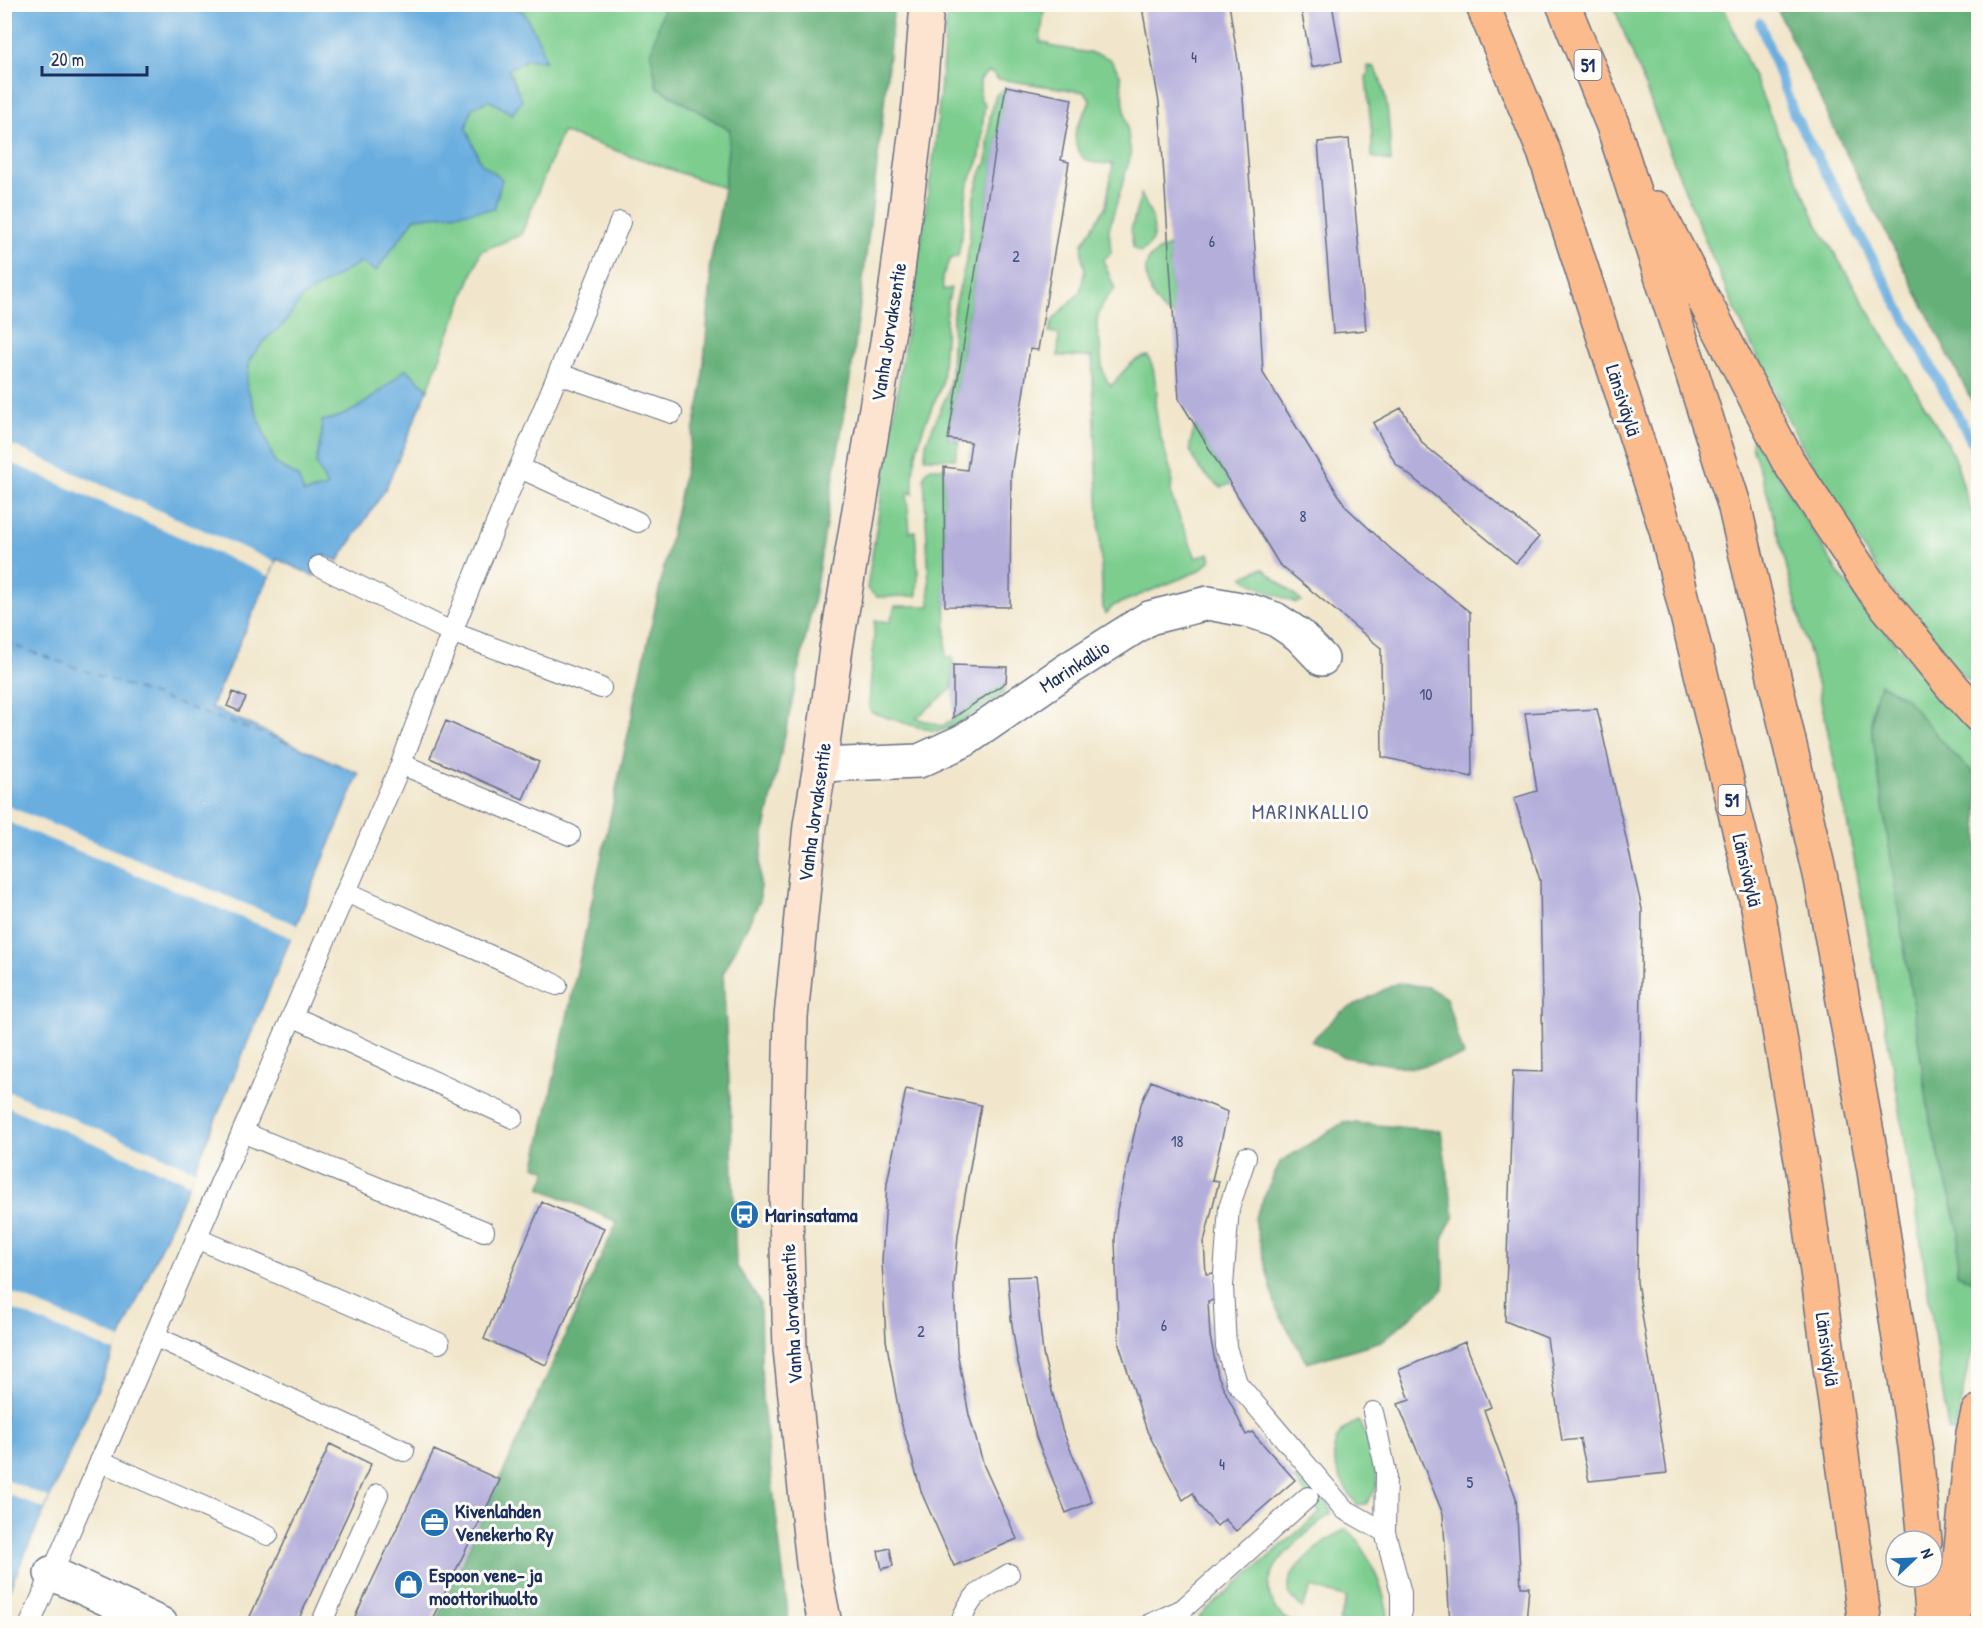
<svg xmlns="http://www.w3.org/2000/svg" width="1983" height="1628" font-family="'Patrick Hand',sans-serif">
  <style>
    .green { fill: #7ccd8e; stroke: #4c7e76; stroke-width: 1.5 }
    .forest { fill: #65b079; stroke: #40706c; stroke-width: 1.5 }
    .water { fill: #6aaedf; stroke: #426e9e; stroke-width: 1.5 }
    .pier { fill: #f1e6cb }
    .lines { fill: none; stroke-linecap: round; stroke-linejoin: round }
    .stream { stroke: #6aaedf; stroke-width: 10 }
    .ferry { stroke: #375b8b; stroke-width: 1.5; stroke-dasharray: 8 6; stroke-linecap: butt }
    .building { fill: #b4aeda }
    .service-casing { stroke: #666f84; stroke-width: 22 }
    .minor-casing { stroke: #666f84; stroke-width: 36 }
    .secondary-casing { stroke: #666f84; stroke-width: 36 }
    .motorway-casing { stroke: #666f84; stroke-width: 36 }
    .service { stroke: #fff; stroke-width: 20 }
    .minor { stroke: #fff; stroke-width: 33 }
    .secondary { stroke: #fde4d1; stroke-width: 33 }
    .motorway { stroke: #fbbb8c; stroke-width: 33 }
    .labels { text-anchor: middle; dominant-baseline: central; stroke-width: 6; stroke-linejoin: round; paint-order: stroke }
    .number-label { font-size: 16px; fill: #414f7d }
    .shield { fill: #fdfcf7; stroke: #5f6c8c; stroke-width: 1.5 }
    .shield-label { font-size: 18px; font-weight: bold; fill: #1b2f5e }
    .street-label { font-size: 20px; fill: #1b2f5e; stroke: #fdfcf7 }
    .poi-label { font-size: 20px; font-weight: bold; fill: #1b2f5e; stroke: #fdfcf7; text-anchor: start }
    .neighbourhood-label { font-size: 21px; letter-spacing: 1.5px; fill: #515b89; stroke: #fdfcf7 }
  </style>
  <rect width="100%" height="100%" fill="#fdfcf7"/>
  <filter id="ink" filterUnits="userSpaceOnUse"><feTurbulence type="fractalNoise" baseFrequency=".0167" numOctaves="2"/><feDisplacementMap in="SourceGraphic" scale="12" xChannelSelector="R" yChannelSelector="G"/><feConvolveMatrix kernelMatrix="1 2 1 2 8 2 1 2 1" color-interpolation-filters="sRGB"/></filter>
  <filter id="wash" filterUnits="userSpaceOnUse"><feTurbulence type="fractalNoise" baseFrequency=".008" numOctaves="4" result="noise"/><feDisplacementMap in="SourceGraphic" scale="24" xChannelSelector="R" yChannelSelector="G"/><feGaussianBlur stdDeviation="1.35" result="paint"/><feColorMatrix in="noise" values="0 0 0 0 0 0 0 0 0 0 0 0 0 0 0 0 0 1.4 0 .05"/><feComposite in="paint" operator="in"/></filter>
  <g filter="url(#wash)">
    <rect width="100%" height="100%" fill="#f1e6cb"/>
    <path class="green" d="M477,5H664L651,54L657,87L730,130L724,188L562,132L521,235L481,251L428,389L406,369C380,391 356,416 322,421V433L316,463L328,488L304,493L283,504L196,289L443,117L505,56L544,61L539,41L529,22Z
      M948,5H1045L1040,42L1049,43V46L1101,55L1110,59L1120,74L1131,155L1109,229L1111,253L1103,260L1115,289C1104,300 1095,315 1097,331C1098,336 1100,341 1100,346C1102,363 1100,371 1111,386C1121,375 1132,357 1148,356L1153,368L1157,393L1155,404L1159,431L1172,475L1171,496L1196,558L1209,553L1211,560L1199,571L1113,606L1106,614L1103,610L1092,357L1058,356L1059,334L1049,332L1053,320L1080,292L1085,270L1082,258L1083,243L1106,206L1113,164C1105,163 1095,164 1088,161C1076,156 1073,137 1077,127C1081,117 1088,111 1090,100L1085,92L998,79L992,73L987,72L980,80V99L985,104C982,121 983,138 980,155C978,168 969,177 967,190C964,213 963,234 958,256L950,259L942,277L943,290L951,288L947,306L942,384L924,426L917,449L913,472V494L909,492L907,497L910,532L915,531L918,574L917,596L877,597L867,589L935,148Z
      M1613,5H1723L1816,222L1954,455L1978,534V692C1956,666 1930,642 1909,614C1808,479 1736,322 1675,165C1654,112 1635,58 1613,5Z
      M1368,66L1375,68C1390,96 1389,131 1391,162L1372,157V136L1366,77L1368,74Z
      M1006,88L948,439L959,441L955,459L925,458L926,443L947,394L951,376L953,314L968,253L974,196L979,178L987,161L990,116L996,95Z
      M1141,194C1150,211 1165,240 1140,252L1133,247L1131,230Z
      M1169,246L1174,316C1156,312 1139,276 1149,259C1153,253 1162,249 1169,246Z
      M1195,425L1231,484L1221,487C1208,479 1194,465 1190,449C1189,443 1194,432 1195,425Z
      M1752,437L1761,446L1839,574L1933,690L1978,739V777L1951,752L1874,700L1871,717L1872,732L1931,1126L1959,1230L1957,1273L1974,1281L1978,1276V1341L1968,1365L1955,1432L1948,1430L1917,1215L1892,1062L1847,821L1819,691L1767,492L1752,447Z
      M931,468H944L946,657H953L952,689L916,718L942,726L1006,682L1003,694C989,702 953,730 939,731C929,732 882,716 871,712L869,705L875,620L890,622L895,606H930L924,477L926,471Z
      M1259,569H1264L1301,601L1296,603C1278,596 1259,589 1243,577Z
      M1358,1421C1369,1434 1379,1470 1376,1487C1375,1493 1369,1499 1366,1504L1357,1505C1337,1478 1316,1440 1358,1421Z
      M1301,1473L1330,1506L1331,1513C1307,1535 1250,1570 1275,1607C1282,1617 1285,1620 1296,1623H1204L1199,1616L1320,1513L1295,1480Z
      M1347,1529C1369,1548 1386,1595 1389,1623H1346L1339,1621L1347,1598L1312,1587L1302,1608L1288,1593C1289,1589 1289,1583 1290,1579C1297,1561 1330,1536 1347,1529Z"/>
    <path class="forest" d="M664,5H894L882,124L854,354L814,598L765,829L760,864V901L723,974L731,1116L736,1265L760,1302L762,1397L789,1623L434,1624L617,1222L540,1188L547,1171L535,1166L701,395L711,282L709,270L724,188L730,130L657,87L651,54Z
      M1775,5H1978V413L1858,178Z
      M1880,684L1905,697L1951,752L1978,777V1276L1974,1281L1957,1274L1959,1229L1931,1126L1872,732C1871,715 1874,701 1880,684Z
      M1397,983L1428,987L1446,998L1464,1056L1413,1068L1343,1057L1311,1041L1341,1012Z
      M1344,1122L1441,1131L1454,1216L1443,1236L1444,1289L1382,1341L1307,1363L1276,1308L1254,1219L1280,1162Z"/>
    <path class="water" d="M5,5H502L523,11L539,41L545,61L528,59L508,69L522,101L512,114L489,100L472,108L466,128L481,163L502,179L494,209L415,218L376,271L360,262L303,297L284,324L266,339L250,359L246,385L275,463L298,477L304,493L327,487L316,463L322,433V421C356,416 380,391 406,369L428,389L385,490L338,561L325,555L314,576L277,559L211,707L359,774L189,1183L5,1599Z"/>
    <path class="pier" d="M5,442L275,562L269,576L5,460Z
      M5,805L297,925L292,938L5,821Z
      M5,1090L195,1170L189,1183L5,1106Z
      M5,1290L121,1339L115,1352L5,1306Z
      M5,1479L49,1498L44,1509L5,1493Z"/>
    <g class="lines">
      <path class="stream" d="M1760,23L1794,114L1978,453"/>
      <path class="ferry" d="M4,642L297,746"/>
    </g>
    <g id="blocks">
      <path class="building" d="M1145,4H1229L1242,86L1259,299L1263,373L1346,507L1392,550L1470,612L1472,777L1382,757L1381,648L1279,564L1179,399L1159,102L1143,13Z
        M1300,4H1332L1342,61L1312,67Z
        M1006,86L1072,99L1061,160L1069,162L1038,350L1030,349L1011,475L1010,607L945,606L944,467L967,470L971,442L948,439Z
        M1349,139L1366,330L1333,333L1318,142Z
        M1401,408L1423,444L1539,537L1516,563L1396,464L1373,423Z
        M953,665L1007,667L1006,682L953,718Z
        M233,692L246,698L239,711L227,706Z
        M1597,709L1642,909L1637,1282L1667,1473L1589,1481L1580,1439L1562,1441L1547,1338L1505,1321L1513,1071L1543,1072L1540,880L1514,798L1537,791L1525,713Z
        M446,721L539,762L523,799L430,758Z
        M1151,1081L1228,1112L1212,1180L1219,1181L1204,1242L1206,1274L1214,1273L1217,1300L1208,1301L1210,1336L1218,1376L1246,1435L1252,1432L1295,1480L1236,1531L1225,1519L1217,1526L1199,1506L1193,1493L1183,1500L1147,1431L1119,1344L1115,1240L1117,1210L1141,1104Z
        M906,1089L981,1105L958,1235L954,1286L957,1351L969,1415L984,1466L1017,1539L954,1566L922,1494L900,1418L886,1340L882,1261L887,1183Z
        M542,1202L604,1228L546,1365L484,1339Z
        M1035,1276L1043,1354L1052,1391L1062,1429L1092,1502L1066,1513L1036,1437L1017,1358L1011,1318L1008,1277Z
        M1465,1342L1491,1407L1484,1410L1516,1498L1521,1587H1529L1526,1623H1450L1443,1514L1398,1404L1410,1400L1399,1370Z
        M330,1444L371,1464L297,1623H247Z
        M434,1450L500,1480L430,1623H352Z
        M890,1548L893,1566L882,1569L878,1551Z"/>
    </g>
  </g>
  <g filter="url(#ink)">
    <use href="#blocks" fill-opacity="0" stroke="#666f84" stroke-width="1.5"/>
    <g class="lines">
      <defs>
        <path id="service" d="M559,374L672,413
          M520,468L638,522
          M319,566L451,632L601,688
          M401,764L570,835
          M346,892L557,985
          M292,1016L513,1118
          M242,1132L484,1231
          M1246,1157L1229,1208L1223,1286L1226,1347L1237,1383L1344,1509L1385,1532
          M196,1238L439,1343
          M154,1336L404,1451
          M1373,1412L1386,1472L1385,1532L1401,1593V1624
          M100,1461L268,1535
          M30,1624L401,764C469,581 548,403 620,222
          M321,1624L378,1494
          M960,1624C971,1593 982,1590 1009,1574
          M1150,1624L1183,1609L1308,1497"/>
        <path id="minor" d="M820,765L919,761L965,740L1064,672L1149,618L1208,603L1251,611L1275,619L1299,635L1322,659
          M51,1573L161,1624"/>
        <path id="secondary" d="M825,1624L813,1564L790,1349L786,1214L791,1017L810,825L820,765L836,648L895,294L919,104L927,4"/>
        <path id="motorway" d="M1482,4L1544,152L1666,530L1758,907L1805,1183L1865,1624
          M1563,4L1613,126L1734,504L1821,879L1874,1171L1916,1453L1925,1541
          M1656,208L1788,461L1874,591L1955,690L1978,715
          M1929,1577L1933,1624
          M1953,1624L1973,1433L1978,1412"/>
      </defs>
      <use href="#service" class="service-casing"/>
      <use href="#minor" class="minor-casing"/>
      <use href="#secondary" class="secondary-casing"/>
      <use href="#motorway" class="motorway-casing"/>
      <use href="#service" class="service"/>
      <use href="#minor" class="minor"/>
      <use href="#secondary" class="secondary"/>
      <use href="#motorway" class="motorway"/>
    </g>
  </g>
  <defs>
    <symbol id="bus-disc" viewBox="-11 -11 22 22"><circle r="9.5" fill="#1f6fb2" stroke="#fdfcf7"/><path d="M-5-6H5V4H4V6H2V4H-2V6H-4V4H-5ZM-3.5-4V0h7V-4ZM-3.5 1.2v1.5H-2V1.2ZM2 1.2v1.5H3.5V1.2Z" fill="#fff"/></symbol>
    <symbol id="office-disc" viewBox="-11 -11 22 22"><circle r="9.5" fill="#1f6fb2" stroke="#fdfcf7"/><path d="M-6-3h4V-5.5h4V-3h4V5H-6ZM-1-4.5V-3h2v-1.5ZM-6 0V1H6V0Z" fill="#fff"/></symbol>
    <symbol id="shop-disc" viewBox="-11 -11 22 22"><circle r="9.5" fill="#1f6fb2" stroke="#fdfcf7"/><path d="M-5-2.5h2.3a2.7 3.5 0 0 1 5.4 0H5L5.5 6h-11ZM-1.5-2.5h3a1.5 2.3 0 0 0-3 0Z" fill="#fff"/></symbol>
  </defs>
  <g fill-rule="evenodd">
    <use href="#bus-disc" x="728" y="1198" width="33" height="33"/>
    <use href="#office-disc" x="418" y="1506" width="33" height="33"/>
    <use href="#shop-disc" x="392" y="1568" width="33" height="33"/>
  </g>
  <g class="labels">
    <g class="number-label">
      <text x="1194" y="57">4</text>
      <text x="1212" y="241">6</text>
      <text x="1016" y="256">2</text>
      <text x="1303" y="516">8</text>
      <text x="1426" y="694">10</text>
      <text x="1177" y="1141">18</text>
      <text x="1164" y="1325">6</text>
      <text x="921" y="1331">2</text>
      <text x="1222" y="1464">4</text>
      <text x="1470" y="1482">5</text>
    </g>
    <g class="shield">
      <rect x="1574.5" y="50" width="27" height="30" rx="4.5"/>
      <rect x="1718.5" y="785" width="27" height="30" rx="4.5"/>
    </g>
    <g class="shield-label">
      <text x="1588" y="65">51</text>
      <text x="1732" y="800">51</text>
    </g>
    <g class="street-label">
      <text transform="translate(888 332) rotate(-81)">Vanha Jorvaksentie</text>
      <text transform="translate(1624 400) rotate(72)">Länsiväylä</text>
      <text transform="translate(1074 666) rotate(-33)">Marinkallio</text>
      <text transform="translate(814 812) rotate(-82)">Vanha Jorvaksentie</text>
      <text transform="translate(1748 870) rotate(77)">Länsiväylä</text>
      <text transform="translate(791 1314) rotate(-93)">Vanha Jorvaksentie</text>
      <text transform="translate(1828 1349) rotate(82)">Länsiväylä</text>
    </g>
    <g class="poi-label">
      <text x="765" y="1214">Marinsatama</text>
      <text x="455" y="1510">Kivenlahden<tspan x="455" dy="23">Venekerho Ry</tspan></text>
      <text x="429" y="1574">Espoon vene- ja<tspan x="429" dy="23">moottorihuolto</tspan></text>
    </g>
    <g class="neighbourhood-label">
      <text x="1311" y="811">MARINKALLIO</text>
    </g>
  </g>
  <rect width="1983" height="1628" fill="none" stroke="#fdfcf7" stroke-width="24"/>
  <g transform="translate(1914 1559) rotate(67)"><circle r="28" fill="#fdfcf7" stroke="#a3aaba" stroke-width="1.5"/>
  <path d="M0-4.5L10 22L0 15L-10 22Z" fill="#1f6fb2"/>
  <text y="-9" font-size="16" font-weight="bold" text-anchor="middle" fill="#1b2f5e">N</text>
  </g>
  <path d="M42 66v9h105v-9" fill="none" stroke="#1b2f5e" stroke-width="3"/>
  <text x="51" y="66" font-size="18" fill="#1b2f5e" stroke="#fdfcf7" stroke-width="4.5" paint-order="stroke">20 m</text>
</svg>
